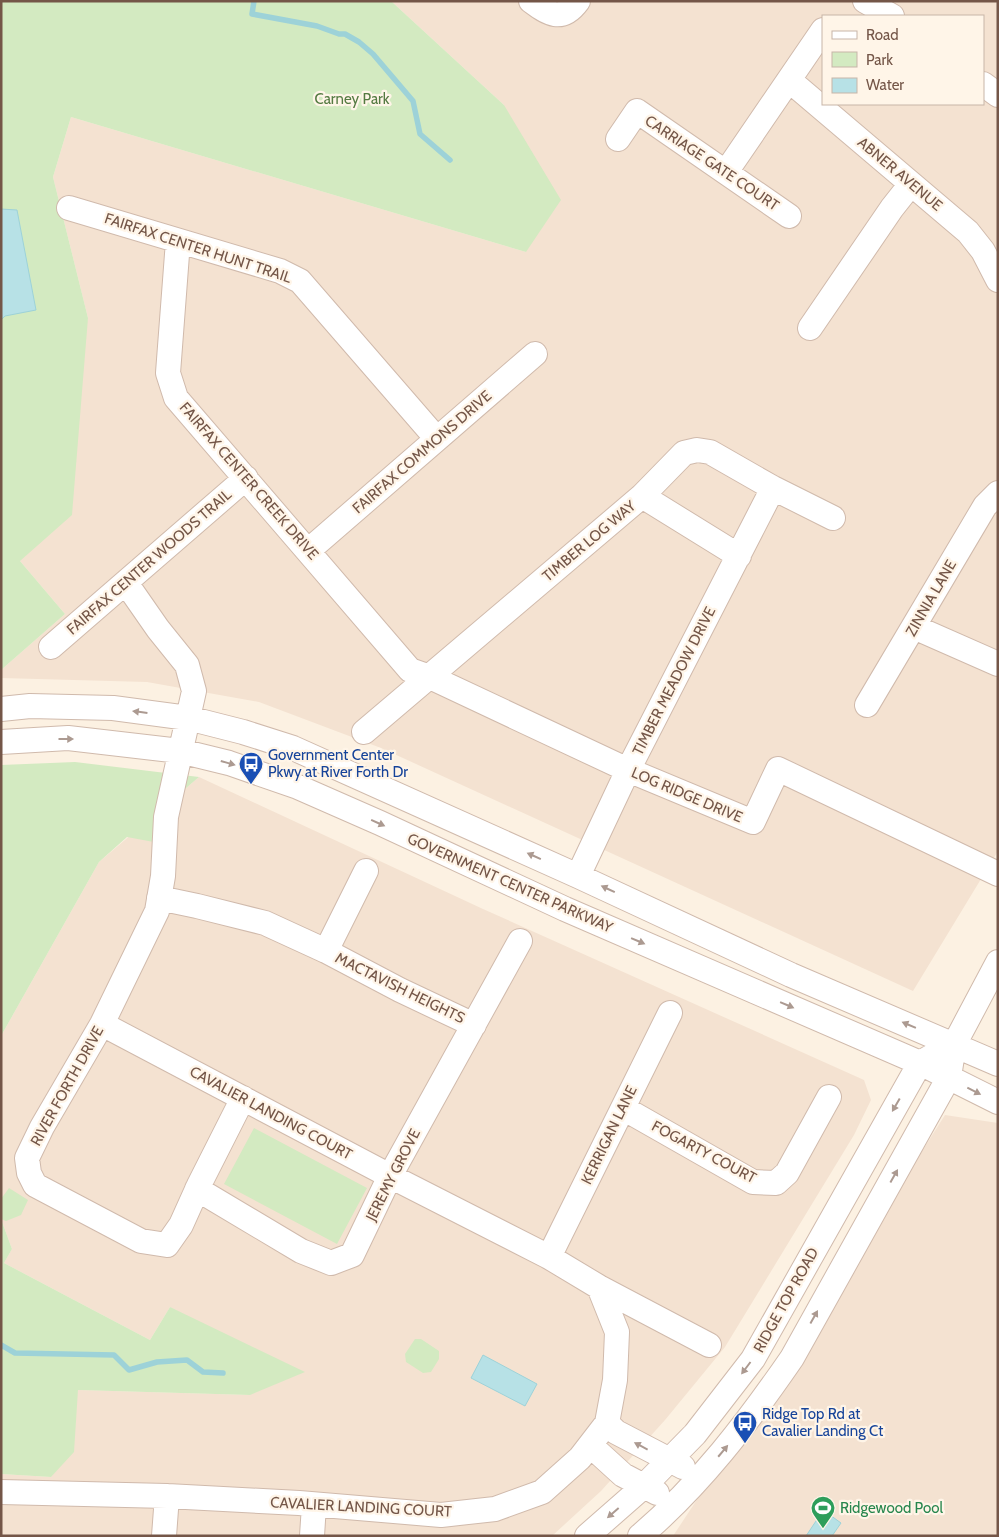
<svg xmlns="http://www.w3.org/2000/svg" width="999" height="1537" font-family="Cabin,sans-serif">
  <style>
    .residential { fill: #f4e2d1; fill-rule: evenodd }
    .green { fill: #d3eac1 }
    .water { fill: #b7e1e6; stroke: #9dd2d8 }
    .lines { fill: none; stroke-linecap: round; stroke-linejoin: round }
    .stream { stroke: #9dd2d8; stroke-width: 5.5 }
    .minor-casing { stroke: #d0baac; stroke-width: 26 }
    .minor { stroke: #fff; stroke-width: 24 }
    .oneway { fill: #ac9a91 }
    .labels { text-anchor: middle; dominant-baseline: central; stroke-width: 4.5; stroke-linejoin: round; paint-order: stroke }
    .park-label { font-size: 15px; fill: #547a41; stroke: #fff5e8 }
    .street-label { font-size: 15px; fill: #745648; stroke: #fff5e8 }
    .transit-label { font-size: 15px; fill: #164399; stroke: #fff5e8; text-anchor: start }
    .leisure-label { font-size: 15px; fill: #27864d; stroke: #fff5e8; text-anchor: start }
  </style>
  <rect width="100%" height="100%" fill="#fcf1e2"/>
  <path class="residential" d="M391,1H998V851L913,991L381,748L259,702L147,682L1,678V670L65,614L20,561L88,318L53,177L71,117L526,252L504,105ZM823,16H983V104H823Z
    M199,777L483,909L864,1080L871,1100L854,1135L725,1347L665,1420L601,1491L552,1536H1V1474L51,1477L78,1390L250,1395L170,1307L150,1340L4,1263L12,1249L1,1219V1036L99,862Z
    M945,1115L998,1123V1536H673L801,1342Z"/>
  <path class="green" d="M1,1H391L504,105L561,200L526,252L71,117L53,177L88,318L72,515L20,561L65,614L1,670Z
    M75,762L199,777L165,806L159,843L127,837L99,862L1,1036V765Z
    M254,1128L367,1188L337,1244L224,1184Z
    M9,1188L28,1200L21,1215L6,1221L1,1219L12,1249L4,1263L150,1340L170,1307L305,1372L250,1395L78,1390L74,1452L51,1477L1,1474V1199Z
    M415,1339H421L439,1351V1359L431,1372L423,1373L406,1362L405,1354Z"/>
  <path class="water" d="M1,209L17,210L36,310L5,316L1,320Z
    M483,1355L537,1384L525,1406L471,1378Z
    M820,1515L827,1519L830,1515L841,1523L832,1536H806Z"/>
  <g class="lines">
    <path class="stream" d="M254,1L252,14L317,26L339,34H345L359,42L373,54L413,101L420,134L450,160
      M1,1345L15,1353L114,1355L129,1370L157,1362L187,1360L203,1372L223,1373"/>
    <defs>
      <path id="minor" d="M531,1C548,14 562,23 578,1
        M865,1L892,16
        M789,80L968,232L983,251L998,280
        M983,84L998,95
        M618,139L637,111L789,216
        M726,172L823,30
        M69,208L280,271L300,281L437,439
        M178,241L168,373L176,398L410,670L430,677L628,770L753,822L778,769L998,874
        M810,328L892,208L911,184
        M642,496L739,556
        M309,550L535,354
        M126,583L158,629L187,665L194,691L166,817L163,876L157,911L102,1024L42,1127L27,1158L29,1173L35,1185L141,1241L167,1245L181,1225L199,1185L243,1098
        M914,627L998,664
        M51,647L246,478
        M867,705L985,506L998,493
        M1,709L30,706L113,708L188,718L243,732L293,748L578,876L791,975L998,1064
        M364,732L642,496L684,453L697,450L710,452L773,488L833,518
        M1,742L68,738L180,751L229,763L298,787L380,823L565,909L920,1063L998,1102
        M578,876L628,770L773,488
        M159,898L197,906L265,923L326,951L400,990L474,1025
        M326,951L366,871
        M102,1024L390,1176L549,1257L599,1287L709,1345
        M623,1108L753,1182L776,1183L787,1173L829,1097
        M197,1189L301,1251L331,1263L352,1255L390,1176L520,941
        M549,1257L670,1013
        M607,1423L616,1432L683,1467
        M590,1445L623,1475L657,1493
        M1,1492L167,1496L299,1503L441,1515L495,1509L542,1492L580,1458L607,1423L615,1380L617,1332L599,1287
        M164,1536L167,1496
        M312,1536L314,1505
        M587,1536L644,1486L695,1434L753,1359L920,1063L934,1055
        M640,1536C700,1485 748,1422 792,1358L949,1077L954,1045L998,962"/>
    </defs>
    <use href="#minor" class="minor-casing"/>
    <use href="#minor" class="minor"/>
  </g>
  <defs><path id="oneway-solid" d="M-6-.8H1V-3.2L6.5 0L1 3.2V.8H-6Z" transform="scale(1.25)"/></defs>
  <g class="oneway">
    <use href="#oneway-solid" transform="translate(140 712) rotate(-173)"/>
    <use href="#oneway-solid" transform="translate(66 739)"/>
    <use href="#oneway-solid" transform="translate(228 763) rotate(16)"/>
    <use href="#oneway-solid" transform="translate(378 823) rotate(24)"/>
    <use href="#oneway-solid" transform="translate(534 856) rotate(-156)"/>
    <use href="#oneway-solid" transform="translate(608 889) rotate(-155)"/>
    <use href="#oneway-solid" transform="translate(638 941) rotate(23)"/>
    <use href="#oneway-solid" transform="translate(787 1005) rotate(23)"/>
    <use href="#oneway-solid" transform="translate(909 1025) rotate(-157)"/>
    <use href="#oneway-solid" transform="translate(974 1091) rotate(27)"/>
    <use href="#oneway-solid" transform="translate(896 1105) rotate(120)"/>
    <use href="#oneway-solid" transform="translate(894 1176) rotate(-61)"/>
    <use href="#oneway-solid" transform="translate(814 1317) rotate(-61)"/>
    <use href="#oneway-solid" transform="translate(746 1368) rotate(127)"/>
    <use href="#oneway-solid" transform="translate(641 1446) rotate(-152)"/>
    <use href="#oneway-solid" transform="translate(723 1451) rotate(-50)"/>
    <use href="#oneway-solid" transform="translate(613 1513) rotate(139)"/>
  </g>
  <defs>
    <symbol id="bus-pin" viewBox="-11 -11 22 30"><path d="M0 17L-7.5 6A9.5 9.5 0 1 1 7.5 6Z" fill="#1a4fb4" stroke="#fff5e8"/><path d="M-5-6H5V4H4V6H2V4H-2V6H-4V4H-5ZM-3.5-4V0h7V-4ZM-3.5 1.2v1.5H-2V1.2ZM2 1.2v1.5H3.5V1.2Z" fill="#fff"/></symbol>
    <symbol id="stadium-pin" viewBox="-11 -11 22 30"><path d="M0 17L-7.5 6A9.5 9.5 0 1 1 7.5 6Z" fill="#2e9e5b" stroke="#fff5e8"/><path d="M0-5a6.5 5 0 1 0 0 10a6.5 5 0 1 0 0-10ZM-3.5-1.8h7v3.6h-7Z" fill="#fff"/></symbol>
  </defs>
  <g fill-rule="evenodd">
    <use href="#bus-pin" x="237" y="750" width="28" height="38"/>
    <use href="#bus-pin" x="731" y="1409" width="28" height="38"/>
    <use href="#stadium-pin" x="809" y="1494" width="28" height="38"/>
  </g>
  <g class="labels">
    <g class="park-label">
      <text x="352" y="99">Carney Park</text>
    </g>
    <g class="street-label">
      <text transform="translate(712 163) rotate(34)">CARRIAGE GATE COURT</text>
      <text transform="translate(900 174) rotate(40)">ABNER AVENUE</text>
      <text transform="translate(198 248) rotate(18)">FAIRFAX CENTER HUNT TRAIL</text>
      <text transform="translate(422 452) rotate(-41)">FAIRFAX COMMONS DRIVE</text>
      <text transform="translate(249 481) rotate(49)">FAIRFAX CENTER CREEK DRIVE</text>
      <text transform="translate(589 541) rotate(-40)">TIMBER LOG WAY</text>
      <text transform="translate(149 562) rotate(-41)">FAIRFAX CENTER WOODS TRAIL</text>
      <text transform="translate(931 598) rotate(-60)">ZINNIA LANE</text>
      <text transform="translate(674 681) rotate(-63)">TIMBER MEADOW DRIVE</text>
      <text transform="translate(687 795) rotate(23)">LOG RIDGE DRIVE</text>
      <text transform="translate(510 883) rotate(24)">GOVERNMENT CENTER PARKWAY</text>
      <text transform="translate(400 988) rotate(26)">MACTAVISH HEIGHTS</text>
      <text transform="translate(67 1086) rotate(-61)">RIVER FORTH DRIVE</text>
      <text transform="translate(271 1113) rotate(28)">CAVALIER LANDING COURT</text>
      <text transform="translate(609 1135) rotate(-64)">KERRIGAN LANE</text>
      <text transform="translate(704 1152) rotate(28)">FOGARTY COURT</text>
      <text transform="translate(393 1175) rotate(-63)">JEREMY GROVE</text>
      <text transform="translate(786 1300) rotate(-61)">RIDGE TOP ROAD</text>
      <text transform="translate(361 1507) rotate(3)">CAVALIER LANDING COURT</text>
    </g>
    <g class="transit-label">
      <text x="268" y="755">Government Center<tspan x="268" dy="17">Pkwy at River Forth Dr</tspan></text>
      <text x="762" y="1414">Ridge Top Rd at<tspan x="762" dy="17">Cavalier Landing Ct</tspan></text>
    </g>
    <g class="leisure-label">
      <text x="840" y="1508">Ridgewood Pool</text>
    </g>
  </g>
  <rect width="999" height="1537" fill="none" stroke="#745648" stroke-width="5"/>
  <rect x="822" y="15" width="162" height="90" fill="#fff5e8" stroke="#c7b5a8"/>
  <rect x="832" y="31" width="25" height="8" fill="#ffffff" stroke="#c7b5a8"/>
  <text x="866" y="40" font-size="15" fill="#745648">Road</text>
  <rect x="832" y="52" width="25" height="15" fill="#d3eac1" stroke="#c7b5a8"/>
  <text x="866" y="65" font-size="15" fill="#745648">Park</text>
  <rect x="832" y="78" width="25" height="15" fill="#b7e1e6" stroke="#c7b5a8"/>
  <text x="866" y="90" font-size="15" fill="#745648">Water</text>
</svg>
